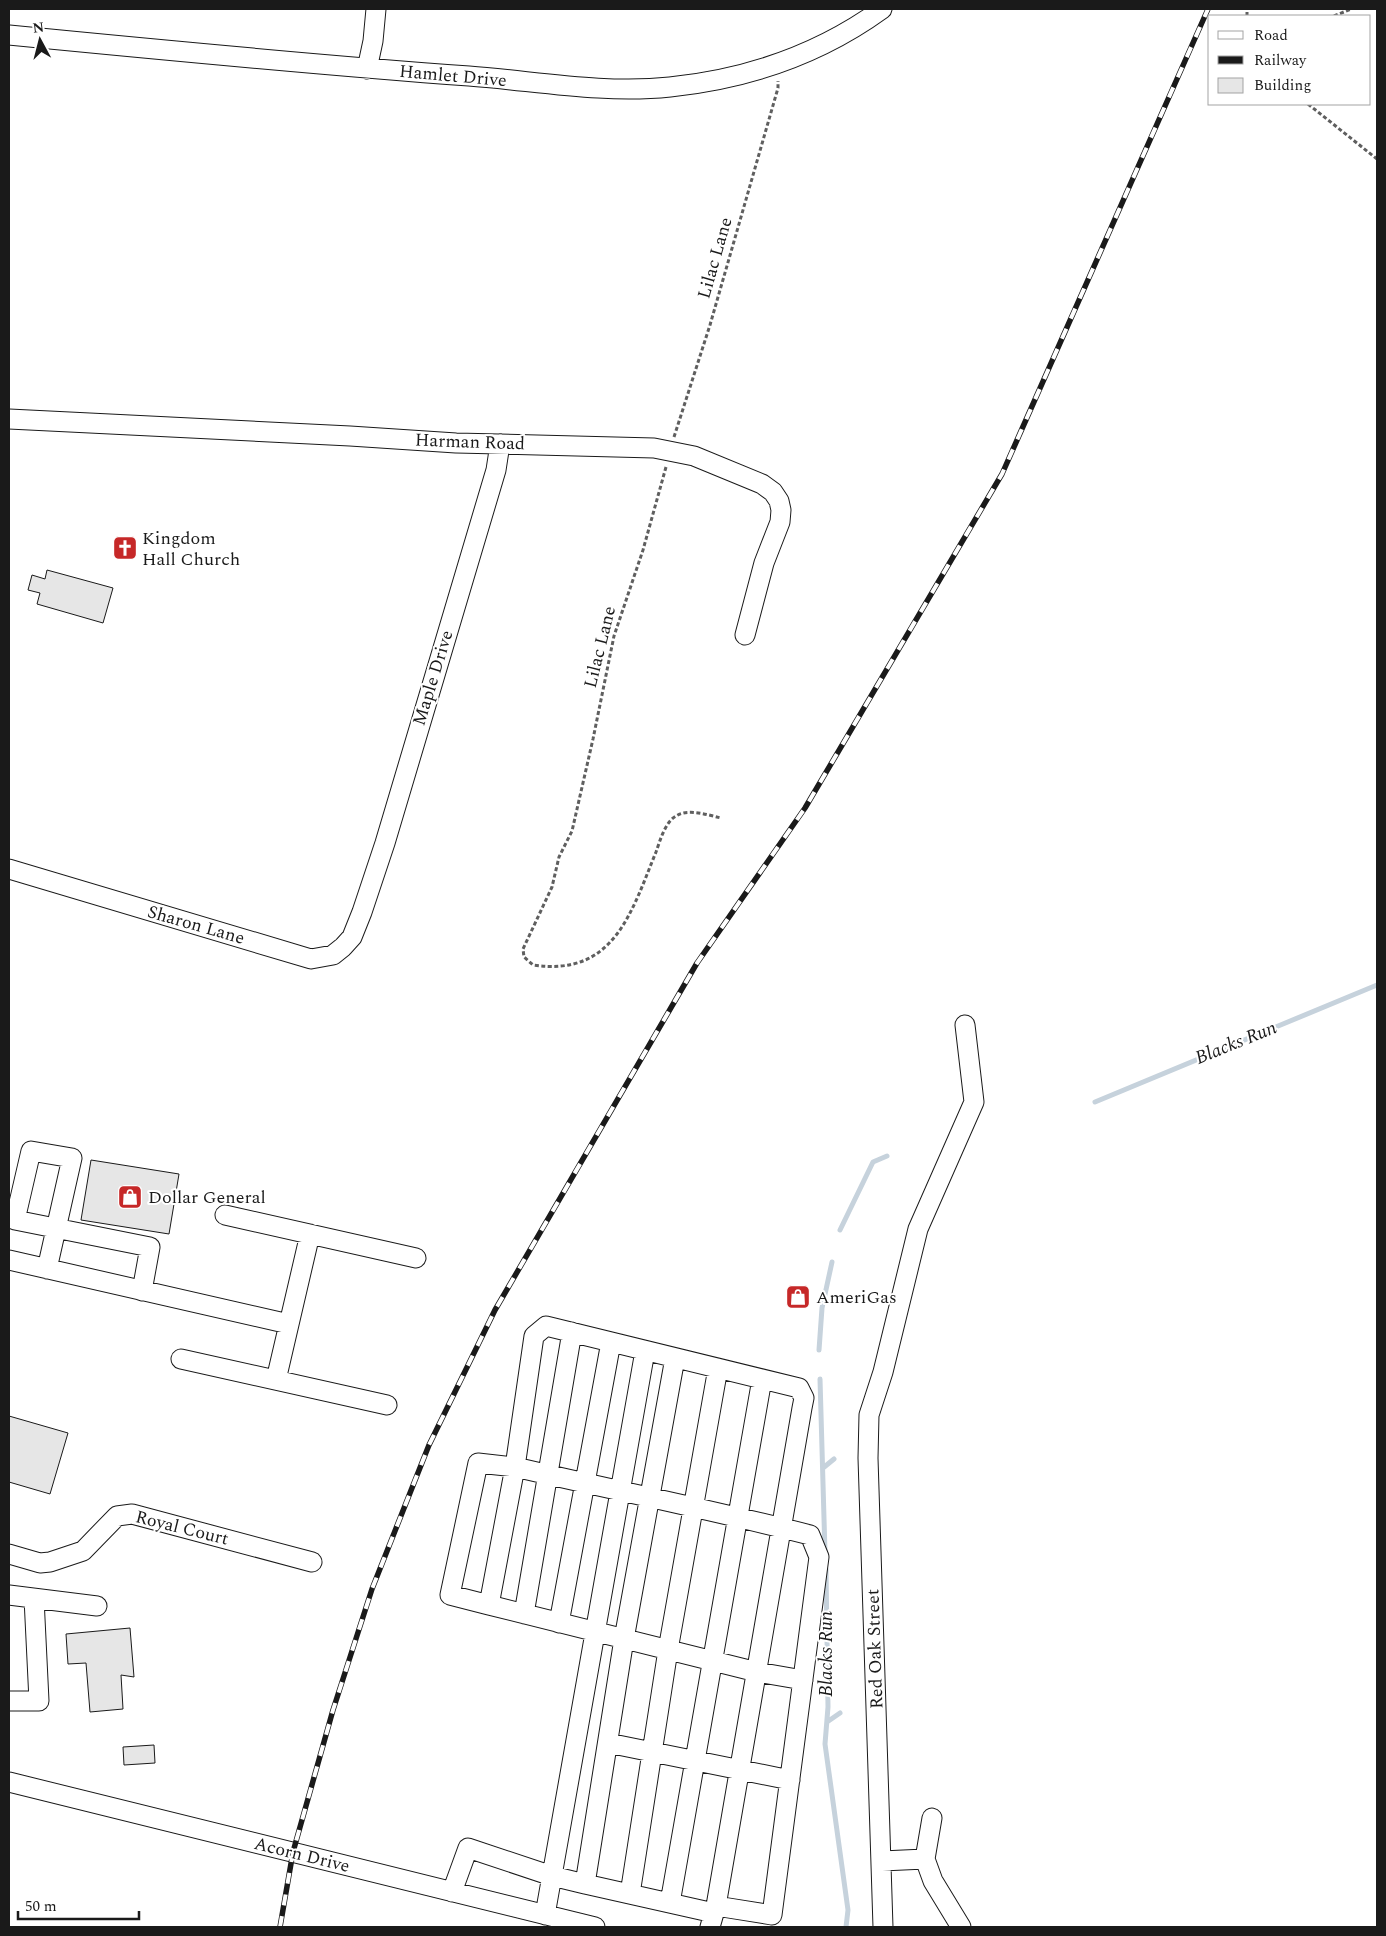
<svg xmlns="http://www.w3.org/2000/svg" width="1386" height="1936" font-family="Spectral,serif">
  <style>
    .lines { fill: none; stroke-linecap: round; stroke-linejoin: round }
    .stream { stroke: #c6d2dc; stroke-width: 5 }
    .building { fill: #e6e6e6; stroke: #1a1a1a }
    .minor-casing { stroke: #1a1a1a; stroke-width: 21 }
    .path { stroke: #5f5f5f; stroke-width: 3; stroke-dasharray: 4 2.5; stroke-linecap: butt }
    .minor { stroke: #fff; stroke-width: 19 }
    .rail-casing { stroke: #1a1a1a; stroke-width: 5.5 }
    .rail { stroke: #fff; stroke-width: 4; stroke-dasharray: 11; stroke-linecap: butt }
    .labels { text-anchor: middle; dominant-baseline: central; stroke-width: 4; stroke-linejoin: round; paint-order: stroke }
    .street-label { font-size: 18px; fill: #1a1a1a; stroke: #fff }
    .poi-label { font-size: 18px; fill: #1a1a1a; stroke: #fff; text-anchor: start }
    .water-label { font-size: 19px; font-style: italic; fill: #1a1a1a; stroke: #fff }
  </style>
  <rect width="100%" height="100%" fill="#fff"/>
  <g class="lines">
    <path class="stream" d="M1095,1102L1377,985
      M840,1230L873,1162L887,1156
      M819,1350L822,1308L832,1262
      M820,1379L825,1553
      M823,1468L834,1459
      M826,1569L828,1707L825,1744L848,1910L846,1927
      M827,1722L840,1713"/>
  </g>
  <path class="building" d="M47,570L113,588L103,623L37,604L40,593L28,590L32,575L45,579Z
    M91,1160L179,1174L169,1234L81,1220Z
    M9,1416L68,1433L50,1494L9,1482Z
    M130,1628L134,1677L121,1675L123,1709L90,1712L86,1663L68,1664L66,1634Z
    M154,1745L155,1763L124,1765L123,1747Z"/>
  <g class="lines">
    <defs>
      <path id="minor" d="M9,35C162,50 315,65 469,76C536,81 603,94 670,87C747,79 820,54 882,9
        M367,69L373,41L376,9
        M9,419L350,436L456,443L654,448L694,456L762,484L773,492L779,501L781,510L780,522L764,563L745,635
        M9,869L311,959L333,955L343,947L352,937L362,912L385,843L496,470L500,444
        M225,1215L416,1258
        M9,1260L289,1324
        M47,1269L72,1158L31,1151L15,1220L150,1247L142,1291
        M181,1359L387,1405
        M276,1380L310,1234
        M9,1554L40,1563L50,1562L83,1551L117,1516L132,1514L312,1562
        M9,1595L97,1606
        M489,1605L757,1672L803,1680
        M524,1614L572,1332
        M559,1623L611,1342
        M9,1701H39L34,1598
        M608,1743L790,1780
        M9,1782L595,1927
        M932,1818L925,1859L933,1881L961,1927
        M882,1861L925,1859
        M585,1884L714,1913
        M452,1892L468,1848L552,1876L585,1884L624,1639L675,1358
        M630,1894L668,1650L718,1368
        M670,1903L762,1379
        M545,1915L645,1351
        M710,1927L716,1906C745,1740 774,1574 802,1408L804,1398L799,1388L546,1326L534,1336L515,1467L489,1605L450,1595L478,1463L515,1467C613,1490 713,1510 810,1535L819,1557L772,1915L716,1906
        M883,1927L868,1458L869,1415L883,1372L918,1229L974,1102L965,1025"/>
    </defs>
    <use href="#minor" class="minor-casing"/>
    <path class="path" d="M1247,16V9
      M1334,16L1351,9
      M1308,104L1377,159
      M674,437L710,325L778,88V81
      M666,467L643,550L614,636L593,739L572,831L559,857L552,887L523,949L524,957L533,965C614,977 631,913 656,852C660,841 665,822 676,816C688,808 708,815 721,818"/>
    <use href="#minor" class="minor"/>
    <defs>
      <path id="rail" d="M280,1927L293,1852L333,1710L372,1589L429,1445L495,1310L697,963L805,808L1002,474L1208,9"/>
    </defs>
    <use href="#rail" class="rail-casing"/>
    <use href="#rail" class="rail"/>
  </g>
  <defs>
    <symbol id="church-square" viewBox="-11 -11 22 22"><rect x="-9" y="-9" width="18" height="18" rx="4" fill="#c62828" stroke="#fff"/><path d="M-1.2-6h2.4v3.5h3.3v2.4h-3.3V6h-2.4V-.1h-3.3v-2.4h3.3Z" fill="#fff"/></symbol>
    <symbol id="shop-square" viewBox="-11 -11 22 22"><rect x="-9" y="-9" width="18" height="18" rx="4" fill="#c62828" stroke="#fff"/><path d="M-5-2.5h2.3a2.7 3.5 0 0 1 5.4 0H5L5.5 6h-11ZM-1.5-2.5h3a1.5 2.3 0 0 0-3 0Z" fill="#fff"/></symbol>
  </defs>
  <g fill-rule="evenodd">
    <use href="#church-square" x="111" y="534" width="28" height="28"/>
    <use href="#shop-square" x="116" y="1183" width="28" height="28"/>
    <use href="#shop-square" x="784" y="1283" width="28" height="28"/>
  </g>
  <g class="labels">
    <g class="street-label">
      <text transform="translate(453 76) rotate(5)">Hamlet Drive</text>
      <text transform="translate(715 258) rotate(-74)">Lilac Lane</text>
      <text transform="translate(470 442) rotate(2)">Harman Road</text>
      <text transform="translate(600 647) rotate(-76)">Lilac Lane</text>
      <text transform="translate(433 678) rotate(-73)">Maple Drive</text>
      <text transform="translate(196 925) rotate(16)">Sharon Lane</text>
      <text transform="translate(182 1528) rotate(14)">Royal Court</text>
      <text transform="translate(875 1649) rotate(-92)">Red Oak Street</text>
      <text transform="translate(302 1855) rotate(14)">Acorn Drive</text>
    </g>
    <g class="poi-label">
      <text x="142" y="538">Kingdom<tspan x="142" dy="21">Hall Church</tspan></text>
      <text x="148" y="1197">Dollar General</text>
      <text x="816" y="1297">AmeriGas</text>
    </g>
    <g class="water-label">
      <text transform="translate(1236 1043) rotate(-22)">Blacks Run</text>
      <text transform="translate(826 1654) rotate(-90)">Blacks Run</text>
    </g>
  </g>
  <rect width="1386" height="1936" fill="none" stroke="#1a1a1a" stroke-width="20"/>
  <rect x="1208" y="15" width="162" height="90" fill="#ffffff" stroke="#a3a3a3"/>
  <rect x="1218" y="31" width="25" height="8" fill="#ffffff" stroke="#a3a3a3"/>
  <text x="1254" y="40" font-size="15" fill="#1a1a1a">Road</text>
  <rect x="1218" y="56" width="25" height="8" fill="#1a1a1a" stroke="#a3a3a3"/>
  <text x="1254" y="65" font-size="15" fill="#1a1a1a">Railway</text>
  <rect x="1218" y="78" width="25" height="15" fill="#e6e6e6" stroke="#a3a3a3"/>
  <text x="1254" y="90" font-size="15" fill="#1a1a1a">Building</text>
  <g transform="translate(40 40) rotate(353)" stroke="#ffffff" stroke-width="4" paint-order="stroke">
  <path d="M0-4L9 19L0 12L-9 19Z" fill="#1a1a1a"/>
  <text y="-8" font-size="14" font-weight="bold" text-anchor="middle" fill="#1a1a1a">N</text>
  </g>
  <path d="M18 1911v8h121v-8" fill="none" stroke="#1a1a1a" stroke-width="2.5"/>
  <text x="25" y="1911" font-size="15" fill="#1a1a1a" stroke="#ffffff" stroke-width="4" paint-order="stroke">50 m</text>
</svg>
